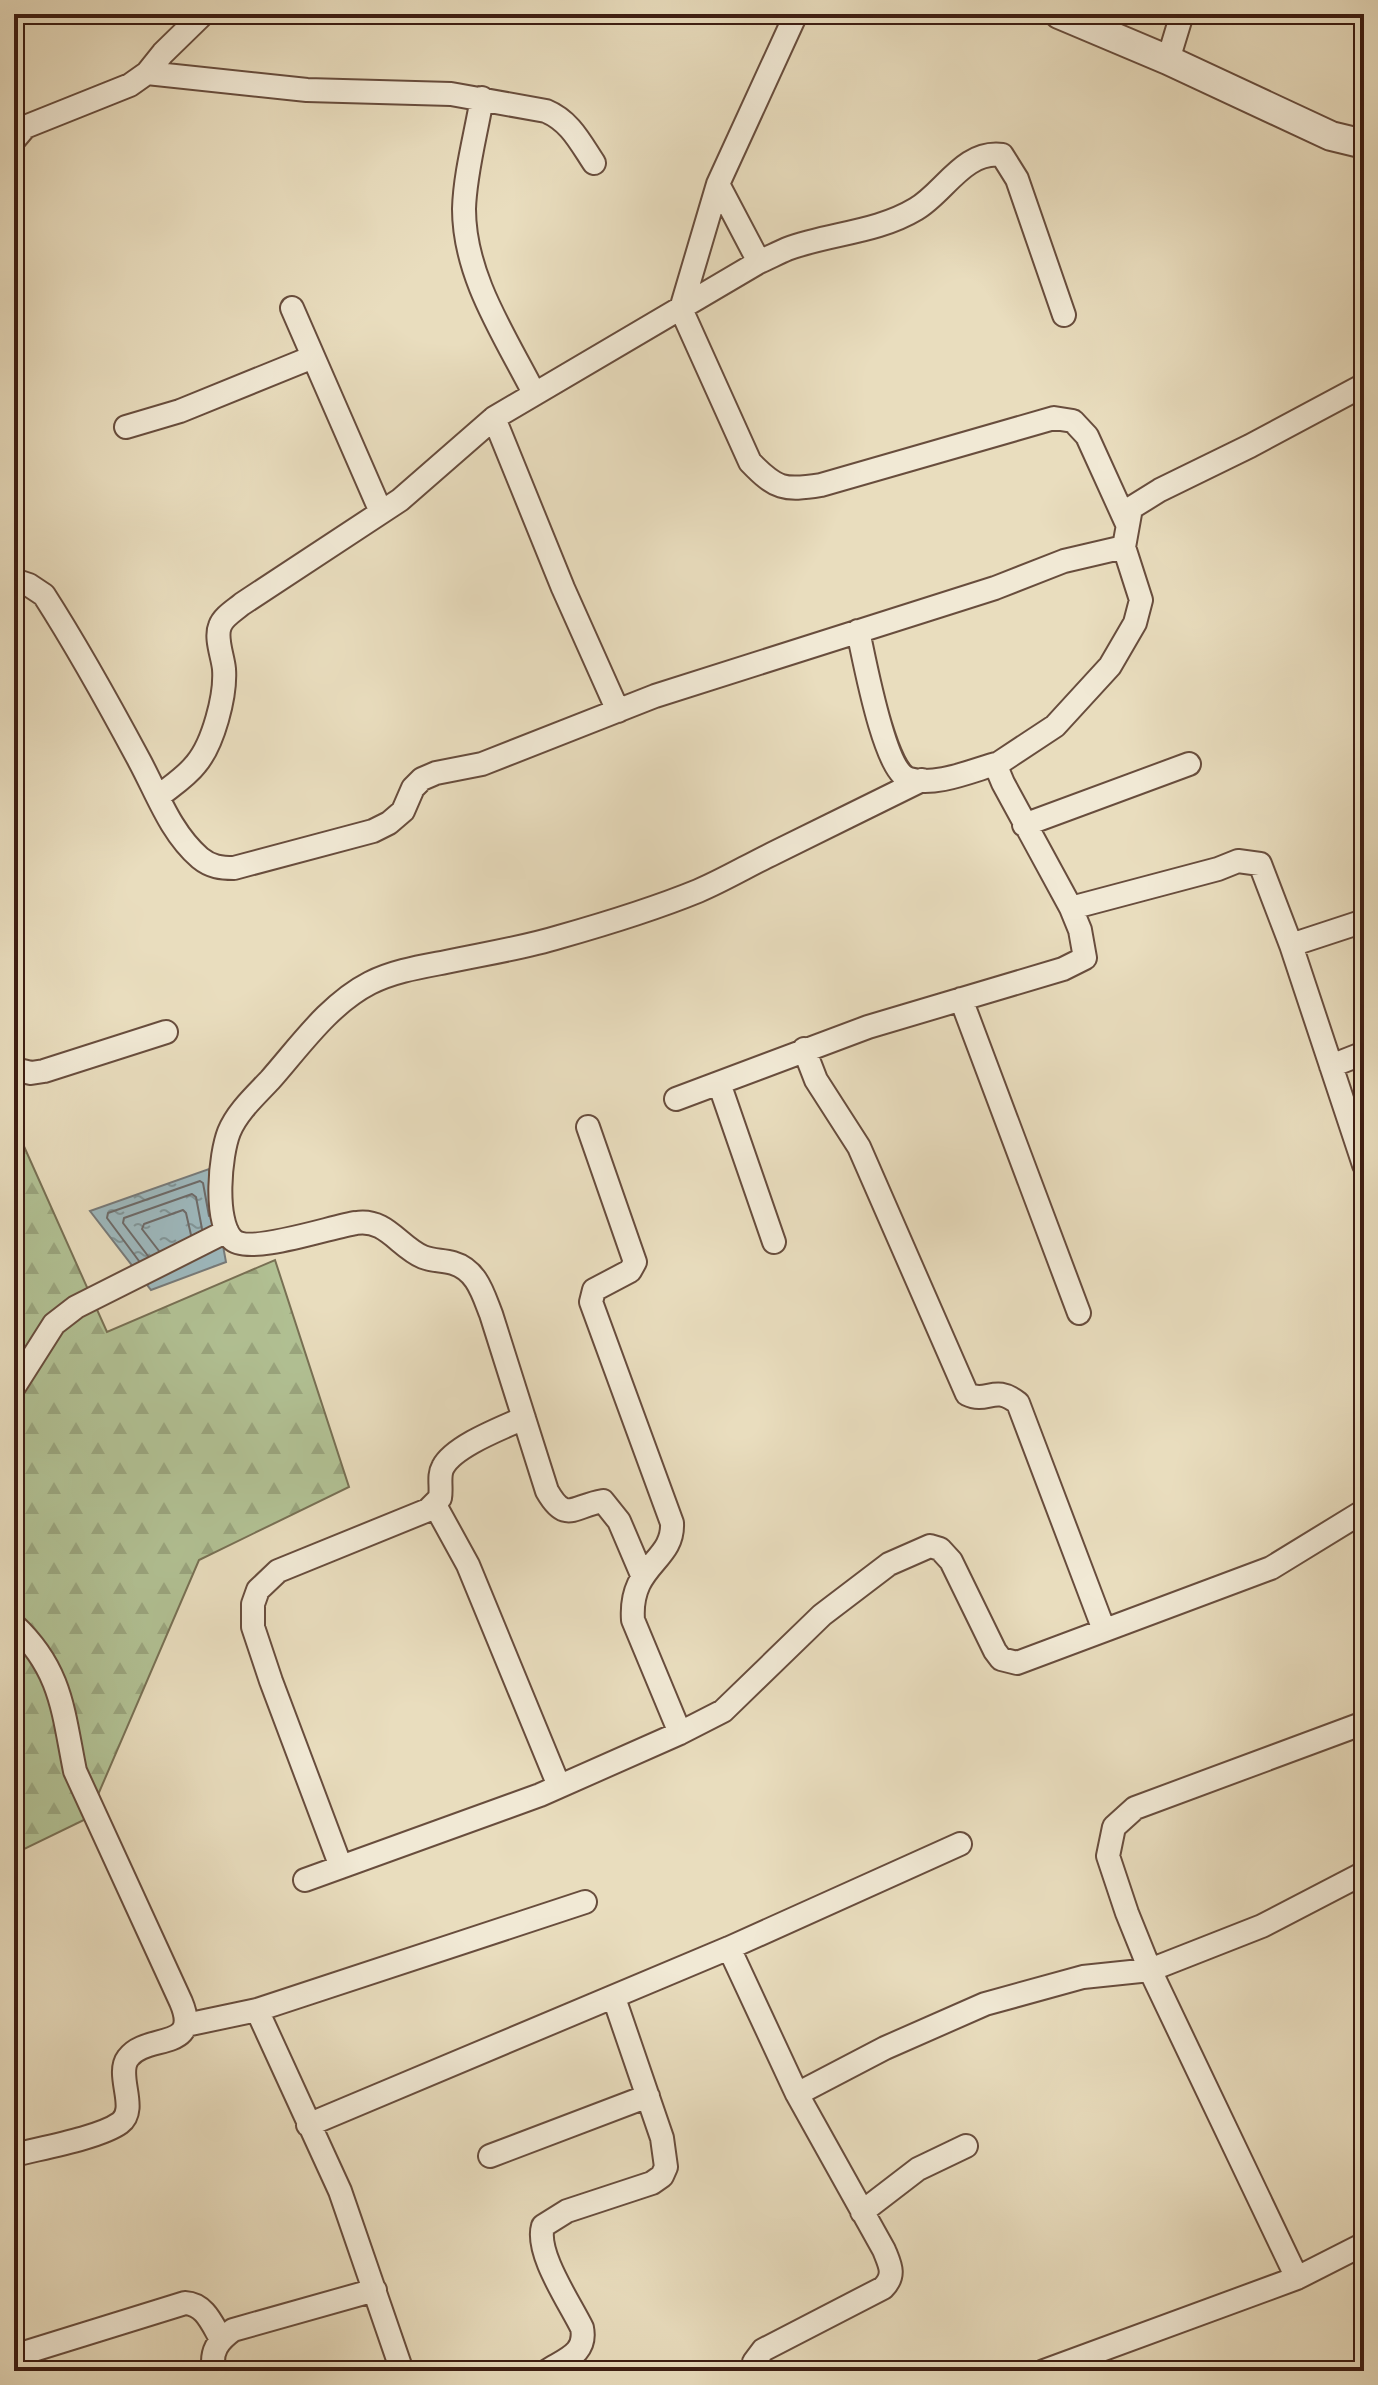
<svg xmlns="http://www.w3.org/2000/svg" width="1378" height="2385" font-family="'Gentium Book Plus',serif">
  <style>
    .forest { fill: url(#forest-firs); stroke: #787054; stroke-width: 2 }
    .water { fill: url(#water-ripples); stroke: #777a79; stroke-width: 2 }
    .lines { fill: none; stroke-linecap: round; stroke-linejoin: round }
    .shore { stroke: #6d6a68; stroke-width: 2 }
    .minor-casing { stroke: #684d3d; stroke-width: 26 }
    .tertiary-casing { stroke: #684d3d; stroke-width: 32 }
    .minor { stroke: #f1e9d5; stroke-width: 22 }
    .tertiary { stroke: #f1e9d5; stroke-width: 28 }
  </style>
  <defs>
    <pattern id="forest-firs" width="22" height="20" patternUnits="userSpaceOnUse" patternTransform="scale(2)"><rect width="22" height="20" fill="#b2c295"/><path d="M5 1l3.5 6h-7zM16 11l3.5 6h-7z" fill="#9aa67f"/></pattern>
    <pattern id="water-ripples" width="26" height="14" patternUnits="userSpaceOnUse" patternTransform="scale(2)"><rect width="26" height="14" fill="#9db8bd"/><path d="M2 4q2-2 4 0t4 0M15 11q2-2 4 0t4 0" fill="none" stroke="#819598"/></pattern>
  </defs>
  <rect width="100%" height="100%" fill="#e9ddbe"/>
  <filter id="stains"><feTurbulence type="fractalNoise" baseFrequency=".0025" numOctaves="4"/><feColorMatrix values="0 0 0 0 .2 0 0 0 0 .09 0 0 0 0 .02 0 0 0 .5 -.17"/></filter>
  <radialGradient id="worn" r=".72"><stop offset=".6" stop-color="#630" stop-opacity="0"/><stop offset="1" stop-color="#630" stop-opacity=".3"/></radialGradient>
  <path class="forest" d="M14,1124L107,1332L275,1260L349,1487L199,1560L88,1818L14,1854Z"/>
  <path class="water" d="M209,1169L226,1262L151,1290L90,1211Z"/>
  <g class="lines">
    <path class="shore" d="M159,1251L142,1229L144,1224L183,1210L186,1213L191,1235
      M148,1256L123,1223L124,1218L192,1194L196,1197L202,1229
      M139,1261L107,1218L108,1213L200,1181L203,1183L209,1216"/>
    <defs>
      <path id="minor" d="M796,14L718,184L681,309L750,462C776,489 784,491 821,485L1054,418L1073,421L1087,436L1127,524
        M1168,60L1182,14
        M147,73L307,90L451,94L546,111C570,121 580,142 594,163
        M482,98C476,134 465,173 464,209C464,276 505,336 534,393
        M14,140L25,127L130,85L147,73L163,53L203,14
        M718,184L759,262
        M292,308L381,512
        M494,418L563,588L618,711
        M126,427L180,411L313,357
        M14,580L29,585L44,595C78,648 109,704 139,760C157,793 170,832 200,858C211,867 221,868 234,868L373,831L389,823L403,811L413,788L422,779L436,773L482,764L655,696L995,588L1064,561L1124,547
        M858,631C864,657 884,771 909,779C936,787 973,770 999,763
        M158,797C170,787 186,777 196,764C213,744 226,696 224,669C223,657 215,638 220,626C223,617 235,610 242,604L400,500L494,418L759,262C768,258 778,253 787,249C830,233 876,233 916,209C944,193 964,150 1002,155L1017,179L1064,315
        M1024,825L1189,764
        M1071,908L1218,869L1238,861L1260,864L1291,945L1364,1165
        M1291,945L1364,921
        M961,999L1079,1313
        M804,1049L816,1080L859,1147L967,1394C988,1404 994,1384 1018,1403L1104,1630
        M1331,1066L1364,1053
        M14,1069L31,1073L44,1071L166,1032
        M719,1083L774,1242
        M676,1099L868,1027L1063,969L1085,958L1080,930L1071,908L1003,783L998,771L999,763L1055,726L1110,666L1135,623L1141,600L1124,547L1131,508L1160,490L1250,446L1364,385
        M588,1127L635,1262L630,1271L594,1290L591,1302L672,1523C674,1562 629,1564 633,1620L680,1733
        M14,1387L54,1324L76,1307L227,1231
        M435,1505L468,1565L559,1786
        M642,1575L619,1521L603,1501C573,1506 566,1524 547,1491L491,1314C483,1294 477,1270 453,1263C443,1260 433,1261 423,1257C399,1247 386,1218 356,1223C333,1226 248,1256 232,1239C214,1220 220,1155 229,1132C237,1112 256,1095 270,1080C300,1046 329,1004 370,983C394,971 420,967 446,962C484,954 523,948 559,937C605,924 654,909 698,891C724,880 749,865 774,853C823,829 873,804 922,780
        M14,1625C62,1670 63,1712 75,1771L181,2002C202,2052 146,2033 128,2058C115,2075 139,2109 120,2123C99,2138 41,2148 14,2155
        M341,1867L271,1681L253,1627V1604L258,1590L278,1571L428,1510L440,1498C442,1487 438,1476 443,1467C454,1446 502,1428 524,1418
        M305,1880L540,1795L680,1733L723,1711L822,1615L889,1564L930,1546L940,1549L951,1561L995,1651L1001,1659L1017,1663L1271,1568L1364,1511
        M729,1948L797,2094L884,2250C890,2265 896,2275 883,2288L763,2350L754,2362V2371
        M257,2010L340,2191L402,2371
        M186,2025L257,2010L585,1902
        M797,2094L885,2048L985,2004L1083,1977L1150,1970L1262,1926L1364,1873
        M308,2125L729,1948L960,1844
        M490,2156L648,2096
        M862,2212L918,2169L966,2146
        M1297,2278L1150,1970L1127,1913L1108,1856L1114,1827L1135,1808L1364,1723
        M14,2356L185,2303C205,2304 212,2324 221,2339
        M214,2371C210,2351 218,2341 233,2330L375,2290
        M547,2371C566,2359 587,2353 582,2328C570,2303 535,2253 543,2226L567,2211L652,2183L662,2176L666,2167L662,2138L614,1998
        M1044,2371L1297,2278L1364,2244"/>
      <path id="tertiary" d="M1059,14L1168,60L1331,136L1364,144"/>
    </defs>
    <use href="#minor" class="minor-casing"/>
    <use href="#tertiary" class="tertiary-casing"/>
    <use href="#minor" class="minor"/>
    <use href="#tertiary" class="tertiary"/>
  </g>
  <rect width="1378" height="2385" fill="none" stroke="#e9ddbe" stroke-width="48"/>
  <rect x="16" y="16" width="1346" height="2353" fill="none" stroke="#3d1d12" stroke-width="4"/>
  <rect x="24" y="24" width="1330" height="2337" fill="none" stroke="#3d1d12" stroke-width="2"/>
  <rect width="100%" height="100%" filter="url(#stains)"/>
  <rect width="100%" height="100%" fill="url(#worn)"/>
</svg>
